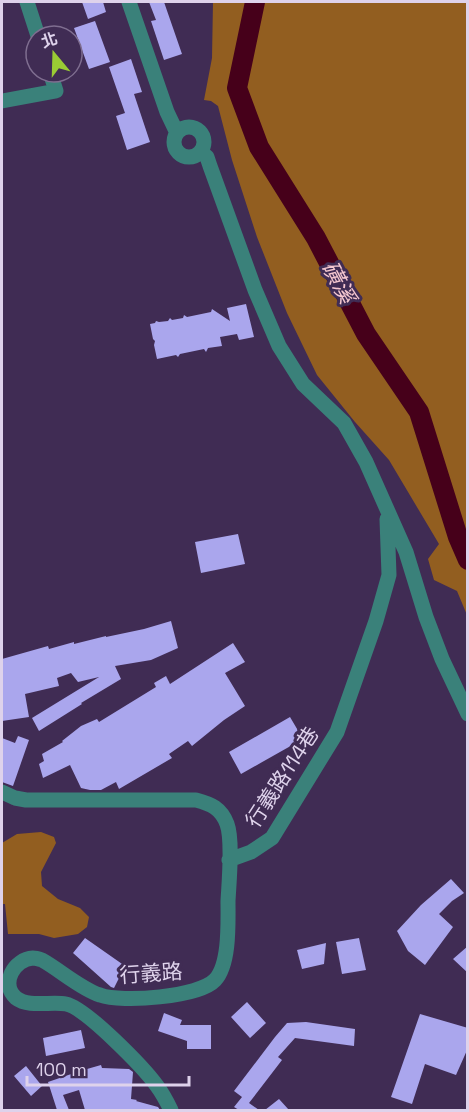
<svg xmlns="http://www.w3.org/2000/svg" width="469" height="1112" font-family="'Space Grotesk','Noto Sans TC',sans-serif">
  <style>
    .forest { fill: #925e20 }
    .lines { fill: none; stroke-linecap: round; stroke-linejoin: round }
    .river { stroke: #46001a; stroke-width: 20 }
    .building { fill: #aaa6ed }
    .minor { stroke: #3a817a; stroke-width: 15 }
    .labels { text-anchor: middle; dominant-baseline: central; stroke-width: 6; stroke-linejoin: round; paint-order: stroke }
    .street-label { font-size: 21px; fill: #ded2eb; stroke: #402c54 }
    .water-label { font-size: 22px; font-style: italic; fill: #f5c8d0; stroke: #402c54 }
  </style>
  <rect width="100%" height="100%" fill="#402c54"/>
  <path class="forest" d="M213,2H467V615L457,591L434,580L428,559L439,544L389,460L355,422L317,375L287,313L257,237L232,160L218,106L211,101L204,100L212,58Z
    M41,832L54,837L56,843L41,872L42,886L58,899L80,908L89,917L87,927L78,934L54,938L39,934H8L5,904H2V843L17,834Z"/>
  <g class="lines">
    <path class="river" d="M255,2L237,88L259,147L316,238L366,334L419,412L458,537L468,560"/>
  </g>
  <path class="building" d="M82,2H103L106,12L88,19Z
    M149,2H164L182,54L164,60L151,21L156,20Z
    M95,21L110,62L89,69L74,28Z
    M131,59L142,92L134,94L150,142L127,150L116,116L125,113L109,67Z
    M246,304L254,337L239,340L237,334L220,337L222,346L208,348L206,352L204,349L180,354L178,357L176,355L157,359L154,345L155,341L153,339L150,324L155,323L156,321L159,322L168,321L170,318L172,320L183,318L184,315L187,317L211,312L212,309L230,321L227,308Z
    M238,534L245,564L201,573L195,542Z
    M171,621L178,648L151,660L115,666L121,679L81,703L82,704L39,731L32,718L99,677L78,682L71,673L57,678L59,686L25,694L29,717L2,721V659L48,646L49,649L74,642V644L106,636V637L144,629Z
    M233,643L245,662L225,673L245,706L224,720L192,746L188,741L169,754L172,758L119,789L116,782L101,790H90L81,788L70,765L43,778L39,764L44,761L42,754L63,742L62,741L81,726L97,719L99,722L156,687L154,683L166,676L170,684Z
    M290,717L303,739L241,774L229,752Z
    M18,736L29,740L13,786L2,782V738L15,743Z
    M451,879L464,893L452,901L439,914L453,927L425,965L408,951L397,931L421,905Z
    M85,938L125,966L114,988L111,987L73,953Z
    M359,938L366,970L342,974L336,942Z
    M326,943L324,964L302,969L297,950Z
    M468,946V973L453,959Z
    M247,1002L266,1023L250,1038L231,1017Z
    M164,1013L182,1020L180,1025H211V1049H187V1041L158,1031Z
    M420,1014L468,1028V1048L456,1075L425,1064L412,1104L391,1097Z
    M306,1022L355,1029L354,1046L295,1038L278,1057L282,1060L249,1103L259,1110H239L234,1107L242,1097L234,1091L275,1037L287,1023Z
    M81,1030L85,1048L46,1056L43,1038Z
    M101,1065L102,1068L129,1069L133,1072L131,1099L137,1100L136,1101L158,1107L160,1110H85L79,1090L63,1095L69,1110H57L48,1082L80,1071Z
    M26,1066L42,1086L31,1096L14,1076Z
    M279,1099L289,1110H265Z"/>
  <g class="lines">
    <path class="minor" d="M27,2L38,36
      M129,2L167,112L177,133
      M2,101L56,91L50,72
      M174 142a15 15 0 1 1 30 0a15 15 0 1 1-30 0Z
      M201,152L207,157L210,166L255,290L279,346L303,384L344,423L366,462L406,552L426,617L442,659L468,714
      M2,792L15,798L26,800H196C211,804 221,808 227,824C233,840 229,882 228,901C228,922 230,964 215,980C199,997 122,1003 100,995C81,989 60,970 42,960C39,959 36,958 33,958C14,959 0,984 16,998C29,1008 51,1001 66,1004C86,1008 144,1068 157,1086C163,1094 167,1102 171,1110
      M229,860L251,852L272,838L337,732L376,621L389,575L387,519"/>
  </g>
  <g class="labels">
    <g class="street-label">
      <text transform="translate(282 777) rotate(-57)">行義路114巷</text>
      <text transform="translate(151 973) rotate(-4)">行義路</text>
    </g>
    <g class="water-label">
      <text transform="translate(339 282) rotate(62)">磺溪</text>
    </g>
  </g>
  <rect width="469" height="1112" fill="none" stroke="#ded2eb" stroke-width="6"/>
  <g transform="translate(54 54) rotate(341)"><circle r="28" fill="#402c54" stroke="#7f6e90" stroke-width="1.5"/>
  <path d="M0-4.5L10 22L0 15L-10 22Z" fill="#9acb34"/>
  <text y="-9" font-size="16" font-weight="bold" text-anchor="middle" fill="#ded2eb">北</text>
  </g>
  <path d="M27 1076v9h162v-9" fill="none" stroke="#ded2eb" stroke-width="3"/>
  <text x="36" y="1076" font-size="18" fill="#ded2eb" stroke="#402c54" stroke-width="4.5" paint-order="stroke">100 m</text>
</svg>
